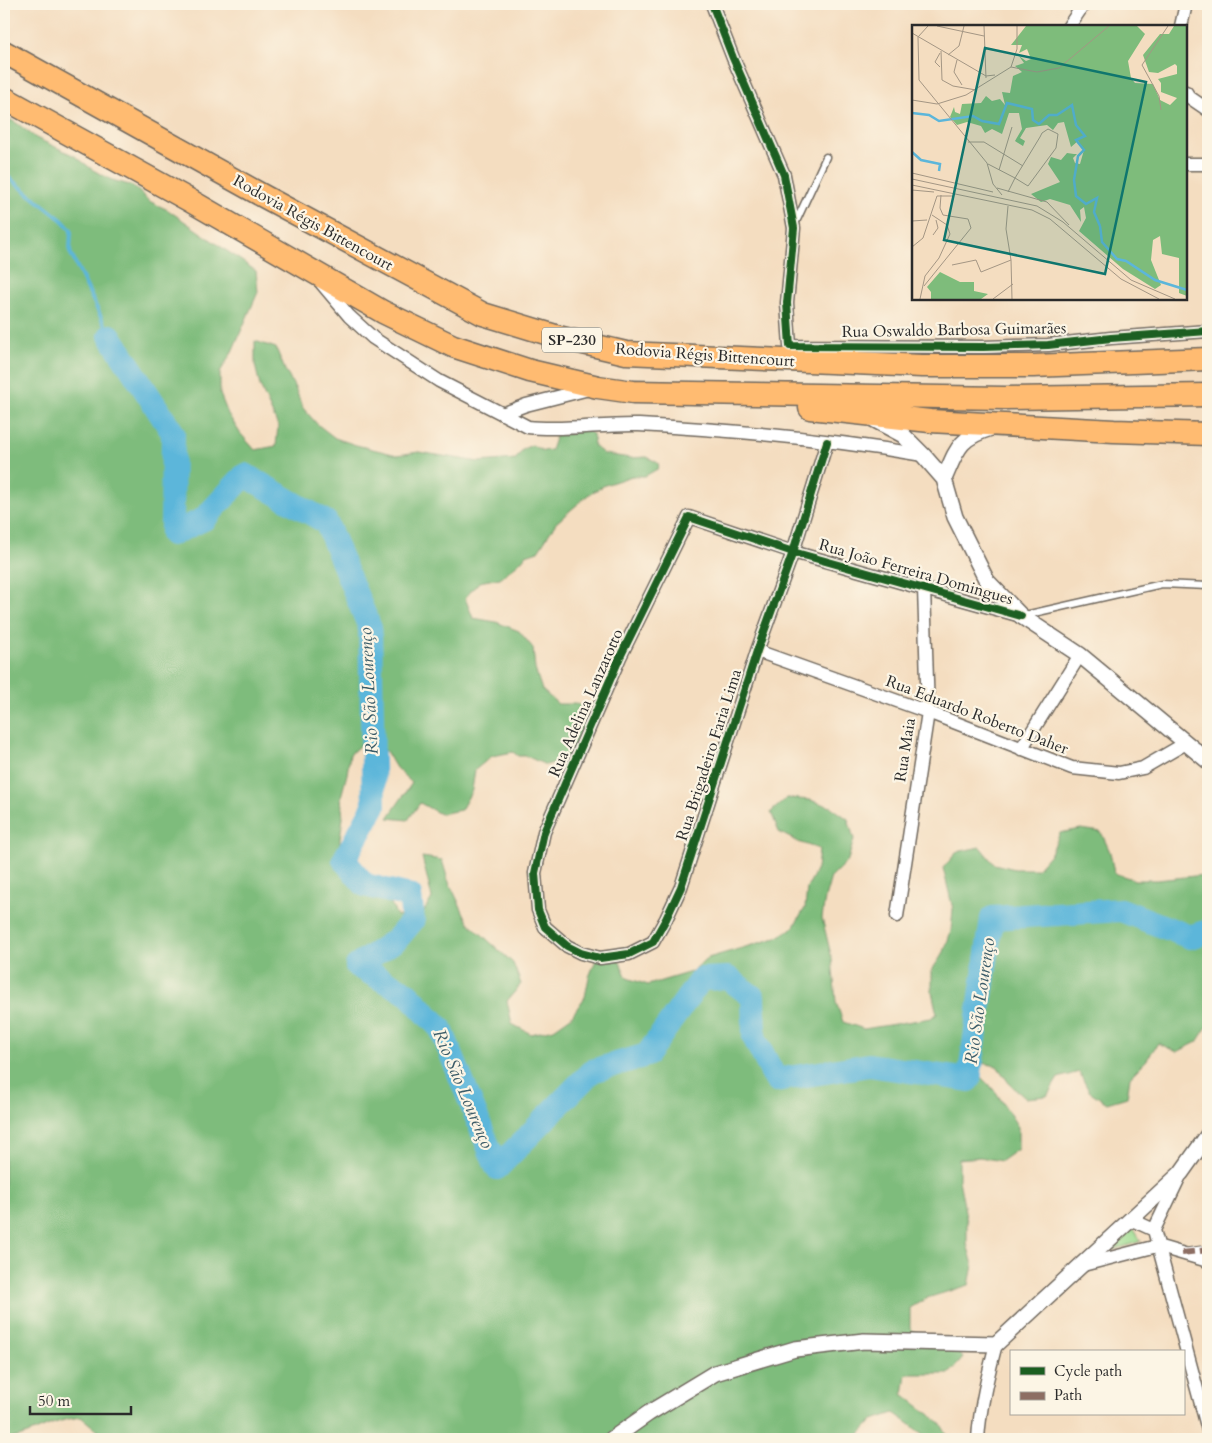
<svg xmlns="http://www.w3.org/2000/svg" width="1212" height="1443" font-family="Cardo,serif">
  <style>
    .green { fill: #9ddc91; stroke: #64845e }
    .forest { fill: #7ebc7b; stroke: #547453 }
    .lines { fill: none; stroke-linecap: round; stroke-linejoin: round }
    .stream { stroke: #5cb6da; stroke-width: 4 }
    .river { stroke: #5cb6da; stroke-width: 24 }
    .service-casing { stroke: #71695f; stroke-width: 9 }
    .pedestrian-casing { stroke: #71695f; stroke-width: 11 }
    .minor-casing { stroke: #71695f; stroke-width: 15 }
    .tertiary-casing { stroke: #71695f; stroke-width: 18 }
    .motorway-casing { stroke: #71695f; stroke-width: 25 }
    .service { stroke: #fff; stroke-width: 6 }
    .pedestrian { stroke: #fff; stroke-width: 9 }
    .minor { stroke: #fff; stroke-width: 12 }
    .tertiary { stroke: #fff; stroke-width: 15 }
    .motorway { stroke: #ffbb71; stroke-width: 22 }
    .quiet { stroke: #8d6e63; stroke-width: 6; stroke-dasharray: 12 6; stroke-linecap: butt }
    .cycleway-casing { stroke: #fcf5e5; stroke-width: 11 }
    .cycleway { stroke: #1b5e20; stroke-width: 8 }
    .labels { text-anchor: middle; dominant-baseline: central; stroke-width: 4.5; stroke-linejoin: round; paint-order: stroke }
    .shield { fill: #fcf5e5; stroke: #6a6863; stroke-width: 1 }
    .shield-label { font-size: 15px; font-weight: bold; fill: #2b2b2b }
    .street-label { font-size: 16px; fill: #2b2b2b; stroke: #fcf5e5 }
    .water-label { font-size: 18px; font-style: italic; fill: #3c5c68; stroke: #fcf5e5 }
    .inset-river { fill: none; stroke: #5cb6da; stroke-width: 2.5 }
    .inset-road { fill: none; stroke: #a49684; stroke-width: 1 }
    .view { fill: #0f766e; fill-opacity: 0.15; stroke: #0f766e; stroke-width: 2.5 }
    .inset-edge { fill: none; stroke: #2b2b2b; stroke-width: 2.5 }
  </style>
  <rect width="100%" height="100%" fill="#fcf5e5"/>
  <filter id="ink" filterUnits="userSpaceOnUse"><feTurbulence type="fractalNoise" baseFrequency=".02" numOctaves="2"/><feDisplacementMap in="SourceGraphic" scale="10" xChannelSelector="R" yChannelSelector="G"/><feConvolveMatrix kernelMatrix="1 2 1 2 8 2 1 2 1" color-interpolation-filters="sRGB"/></filter>
  <filter id="wash" filterUnits="userSpaceOnUse"><feTurbulence type="fractalNoise" baseFrequency=".0096" numOctaves="4" result="noise"/><feDisplacementMap in="SourceGraphic" scale="20" xChannelSelector="R" yChannelSelector="G"/><feGaussianBlur stdDeviation="1.12" result="paint"/><feColorMatrix in="noise" values="0 0 0 0 0 0 0 0 0 0 0 0 0 0 0 0 0 1.4 0 .05"/><feComposite in="paint" operator="in"/></filter>
  <g filter="url(#wash)">
    <rect width="100%" height="100%" fill="#f4ddc0"/>
    <path class="green" d="M1133,1228L1141,1241L1104,1253Z"/>
    <path class="forest" d="M4,119L9,124V119L18,124L36,138L75,156L93,170L112,180L133,186L149,201L168,210L256,271L258,292L231,354L220,372V394L228,414L240,433L255,450L276,446L278,426L260,386L255,365V341L276,348L285,370L295,388L303,408L317,424L335,438L356,445L397,455L419,452L479,462L516,459L523,449L532,445L543,451L551,450L559,427L574,423L593,434L594,446L604,454L630,458L647,457L658,463L659,468L645,476H632L605,485L588,495L556,523L538,551L526,555L519,563L500,578L479,582L465,598L473,618L496,622L519,631L533,648L535,669L542,690L558,704H579L589,722L566,759L546,765L526,756H518L513,752L492,756L475,770L472,790L461,810L440,814L420,803L408,820L388,818L412,783L396,768L386,751L366,740L350,754L347,774L341,797L343,818L340,838V860L358,872L378,879L397,916H421L432,898L422,857L442,860L448,880L468,922L513,963L521,984L507,1001L512,1024L531,1034L554,1029L571,1017L585,997L589,977L598,955L618,958L627,978L648,985L691,972L708,958L776,938L793,928L805,908L807,888L817,869L819,849L798,842L779,832L771,812L787,798L810,800L831,807L848,819L854,839L848,860L831,877L825,898L822,918L832,959L836,1002L843,1022L864,1029L931,1018L937,1014L932,992V970L944,952L951,931L953,909L943,868L957,852L980,847L994,864L1015,869H1037L1051,853L1060,833L1081,829L1101,832L1110,852L1114,873L1135,880H1157L1204,875L1206,884H1208V1025L1197,1042L1177,1052L1158,1043L1146,1061L1130,1077L1127,1097L1107,1103L1089,1091L1079,1072L1058,1078L1047,1096L1025,1098L1009,1083L997,1066L977,1062L980,1076L996,1092L1018,1127V1149L1001,1161L980,1157L959,1159V1180L967,1222V1244L973,1265L969,1285L927,1298L910,1308V1329L929,1339L949,1341L963,1358L949,1374H906L903,1394L939,1422L949,1437L927,1439L911,1425L894,1413L873,1420L859,1435V1439H104L97,1430L81,1417C74,1418 67,1419 61,1421C42,1426 24,1439 4,1439Z"/>
    <g class="lines">
      <path class="stream" d="M4,174L62,220L71,230L70,252L110,336"/>
      <path class="river" d="M110,336L173,433L172,534L204,519L245,475L326,522L370,628L374,806L344,860L365,885L410,896L413,920L397,939L357,966L407,993L441,1029L497,1168L592,1071L647,1055L701,979L728,978L753,997L754,1037L776,1080L869,1065L969,1080L992,918L1121,910L1190,937L1208,931"/>
    </g>
  </g>
  <g filter="url(#ink)">
    <g class="lines">
      <defs>
        <path id="service" d="M795,224L826,157
          M1025,615L1162,584L1208,586"/>
        <path id="pedestrian" d="M1186,1253L1208,1250"/>
        <path id="minor" d="M712,4L733,58L784,175L794,228L787,303L790,346L983,347L1048,345L1111,338L1208,331
          M1069,26L1084,4
          M1181,26L1186,4
          M1186,92L1189,97L1208,110
          M1186,164H1208
          M322,284L349,316L373,338L439,381L528,427C565,431 602,424 639,425C734,430 829,439 923,455
          M502,414L526,405L589,389
          M827,442L793,552L757,651L681,887L666,919L653,942L629,954L600,958L581,953L567,946L545,927L538,910L535,873L544,832L620,657L689,517L793,552L1021,616
          M757,651L928,712L1072,768L1119,773L1143,768L1186,743
          M1021,749L1080,655
          M897,916L928,712L924,588
          M1130,1219L1154,1230
          M1154,1230L1208,1430
          M1154,1230L1179,1178
          M1083,1265L1157,1246L1208,1261
          M978,1439C980,1406 988,1375 996,1344"/>
        <path id="tertiary" d="M873,419L903,435L923,455L944,479L955,517L987,581L1021,616L1080,655L1208,761
          M944,479C957,450 958,438 991,428
          M612,1439L649,1413L715,1373L795,1349L864,1341L996,1344L1181,1173L1208,1135"/>
        <path id="motorway" d="M4,52L265,197L483,314L562,338L626,353L922,366H1033L1208,359
          M4,98L189,200L383,312L453,346L530,371L598,387L633,392L1005,398L1208,395
          M810,408L930,421L1114,431L1208,434"/>
      </defs>
      <use href="#service" class="service-casing"/>
      <use href="#pedestrian" class="pedestrian-casing"/>
      <use href="#minor" class="minor-casing"/>
      <use href="#tertiary" class="tertiary-casing"/>
      <use href="#motorway" class="motorway-casing"/>
      <use href="#service" class="service"/>
      <use href="#pedestrian" class="pedestrian"/>
      <use href="#minor" class="minor"/>
      <use href="#tertiary" class="tertiary"/>
      <use href="#motorway" class="motorway"/>
      <path class="quiet" d="M1182,1253L1208,1250"/>
      <defs>
        <path id="cycleway" d="M712,4L733,58L784,175L794,228L787,303L790,346L983,347L1048,345L1111,338L1208,331
          M827,442L793,552L757,651L681,887L666,919L653,942L629,954L600,958L581,953L567,946L545,927L538,910L535,873L544,832L620,657L689,517L793,552L1021,616"/>
      </defs>
      <use href="#cycleway" class="cycleway-casing"/>
      <use href="#cycleway" class="cycleway"/>
    </g>
  </g>
  <g class="labels">
    <rect class="shield" x="542" y="327.5" width="60" height="25" rx="4"/>
    <g class="shield-label">
      <text x="572" y="340">SP-230</text>
    </g>
    <g class="street-label">
      <text transform="translate(313 223) rotate(29)">Rodovia Régis Bittencourt</text>
      <text transform="translate(954 330) rotate(-1)">Rua Oswaldo Barbosa Guimarães</text>
      <text transform="translate(705 355) rotate(4)">Rodovia Régis Bittencourt</text>
      <text transform="translate(916 572) rotate(16)">Rua João Ferreira Domingues</text>
      <text transform="translate(586 703) rotate(-66)">Rua Adelina Lanzarotto</text>
      <text transform="translate(977 715) rotate(21)">Rua Eduardo Roberto Daher</text>
      <text transform="translate(905 750) rotate(-81)">Rua Maia</text>
      <text transform="translate(709 755) rotate(-72)">Rua Brigadeiro Faria Lima</text>
    </g>
    <g class="water-label">
      <text transform="translate(369 691) rotate(-93)">Rio São Lourenço</text>
      <text transform="translate(980 1001) rotate(-82)">Rio São Lourenço</text>
      <text transform="translate(463 1089) rotate(67)">Rio São Lourenço</text>
    </g>
  </g>
  <g transform="translate(912 25)">
    <rect width="275" height="275" fill="#f4ddc0"/>
    <path d="M114,1H225L233,9L216,36L219,53L223,58L241,59L248,75L258,80L265,73L249,67V58L246,54L265,49V41L263,39L246,48L237,47L231,30L248,9H257L262,1H275V271L267,268V233L250,229L248,211L241,215L239,235L249,260L243,264L211,244L167,206L174,193L172,182L168,185L169,197L158,180L138,174L129,177L119,169L148,157L136,139L139,132L149,135L155,128L162,129H165L161,133L163,138L168,139L172,125L166,116L159,122L152,97L146,98L141,105L135,100L114,103L108,113L113,116L111,121L103,116L110,104L107,88H97L90,109L80,104L73,108L69,101L55,97L45,100L38,92L42,82L43,87L48,89L50,79L69,78L74,71L80,76L88,74L93,80L90,67L98,68L101,51L110,47L103,41L112,38L107,31L114,36L119,34L115,24L107,28L110,20H99ZM28,247L48,257H62V266L76,269L69,274H19V267L15,262Z" fill="#7ebc7b"/>
    <path class="inset-river" d="M0,88L17,90L27,96L61,91L70,96L87,99L95,78L120,84L121,95L127,99L137,90H145L160,80L164,100L173,111L164,115L172,125L166,131L162,155L164,171L174,179L185,173L182,187L188,201M0,127L9,135L28,139L27,146M188,201L190,217L205,234L214,236L243,255L275,265"/>
    <path class="inset-road" d="M16,1L6,12L7,55L75,138L81,159L90,170M25,1L72,11M72,1L74,53M0,8L74,51L83,50M29,26L30,55L41,61L64,65M28,28L23,37L28,42M36,30L47,21L52,1M45,35L42,47L50,60M99,42L125,47L147,43L197,1M0,75L25,79L54,70L99,42L105,24V1M249,85L247,71L230,40L256,1M56,117H72L111,141M76,139L103,153L116,161L144,123L146,109L136,104L130,108L128,112L103,153L96,167M87,145L100,102M0,148L81,167M0,154L125,181L151,197L219,255L263,274M0,160L120,185L138,194L209,254L247,274M85,163L135,177L157,200M0,165L22,167M25,171H42M96,181L94,204L99,235L100,274M0,196L15,195M21,210L26,203L24,195M0,222L11,213L25,171M40,240L64,235L69,247L99,235M12,261L59,203L56,194L31,190L28,183L29,170M8,274L13,251L27,233L38,209L35,200L20,190M81,274L101,259"/>
    <path class="view" d="M73,23L234,57L193,249L32,215Z"/>
    <rect width="275" height="275" class="inset-edge"/>
  </g>
  <rect width="1212" height="1443" fill="none" stroke="#fcf5e5" stroke-width="20"/>
  <rect x="1010" y="1350" width="175" height="65" fill="#fcf5e5" stroke="#a8a49b"/>
  <rect x="1020" y="1367" width="25" height="8" fill="#1b5e20" stroke="#a8a49b"/>
  <text x="1054" y="1376" font-size="15" fill="#2b2b2b">Cycle path</text>
  <rect x="1020" y="1392" width="25" height="8" fill="#8d6e63" stroke="#a8a49b"/>
  <text x="1054" y="1400" font-size="15" fill="#2b2b2b">Path</text>
  <path d="M30 1406v8h101v-8" fill="none" stroke="#2b2b2b" stroke-width="2.5"/>
  <text x="38" y="1406" font-size="15" fill="#2b2b2b" stroke="#fcf5e5" stroke-width="4" paint-order="stroke">50 m</text>
</svg>
